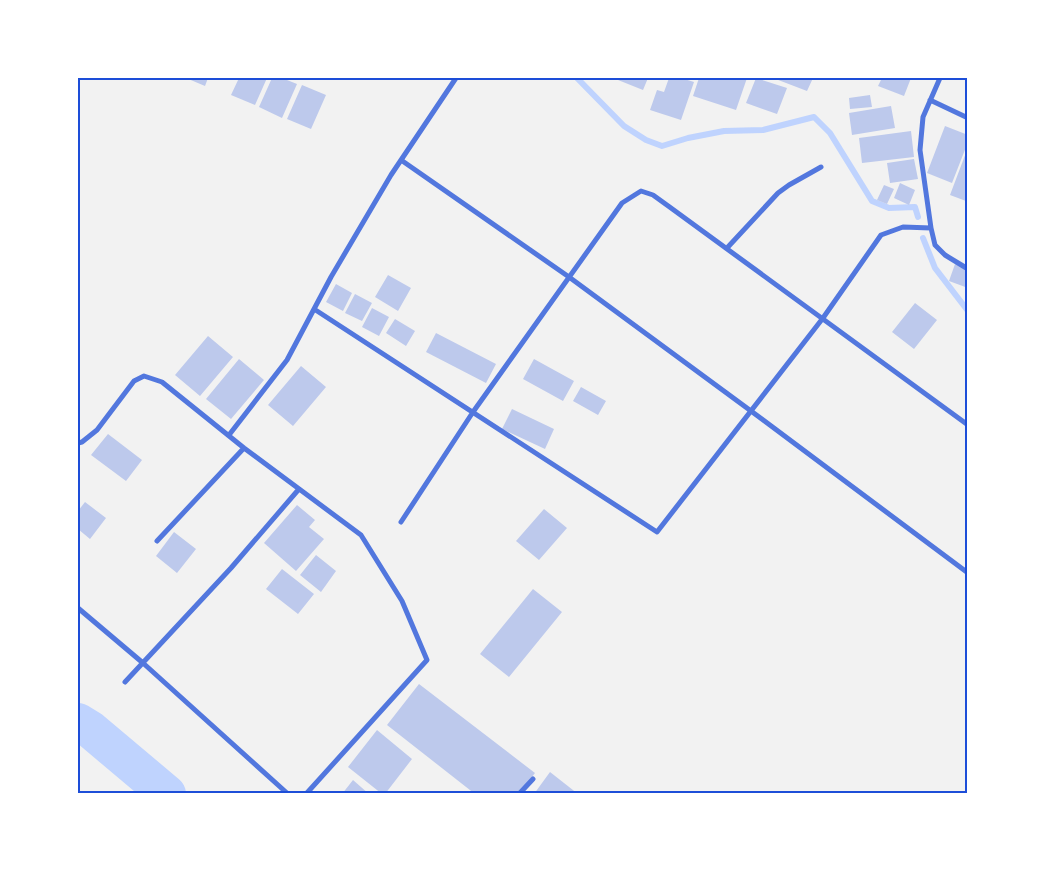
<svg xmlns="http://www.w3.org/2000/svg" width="1045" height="871" font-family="'IBM Plex Serif',serif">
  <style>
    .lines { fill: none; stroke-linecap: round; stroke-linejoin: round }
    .stream { stroke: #bfd3fe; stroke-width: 6 }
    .river { stroke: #bfd3fe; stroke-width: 38 }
    .building { fill: #bdc9ec }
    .minor { stroke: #5277de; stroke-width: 5 }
    .neatline { fill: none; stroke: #1d4ed8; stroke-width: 2 }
  </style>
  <rect width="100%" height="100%" fill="#f2f2f2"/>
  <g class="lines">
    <path class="stream" d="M577,78L624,126L646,140L662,146L688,138L724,131L763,130L814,117L830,133L872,201L889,208L915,207L918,217
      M923,238L935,268L968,311"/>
    <path class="river" d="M78,722L91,730L167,794"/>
  </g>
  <path class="building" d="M186,78H208L205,86Z
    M239,78H267L255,105L231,95Z
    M272,78H282L297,84L282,118L259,107Z
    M619,78H648L643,90L618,80Z
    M669,78H681L694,82L681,120L650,110L657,90L664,92Z
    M699,78H747L736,110L693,96Z
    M756,78L787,88L777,114L746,103Z
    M773,78H813L807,91Z
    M882,78H911L904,96L878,86Z
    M302,85L326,95L311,129L287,119Z
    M870,95L872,107L850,109L849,98Z
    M891,106L895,128L852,135L849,113Z
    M945,126L968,135V142L952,183L927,173Z
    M911,131L914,157L862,163L859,138Z
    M967,150L968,197L966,201L950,195Z
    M914,159L918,179L890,183L887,163Z
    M900,183L915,190L909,205L894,198Z
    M884,185L894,189L887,204L877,200Z
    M955,264L968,268V288L949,281Z
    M388,275L411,288L398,311L375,297Z
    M336,284L352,293L343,311L326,302Z
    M355,294L372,303L362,321L345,313Z
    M915,303L937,320L914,349L892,332Z
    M372,308L389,317L379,336L362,327Z
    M395,319L415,331L406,346L386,333Z
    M436,333L496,364L486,383L426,352Z
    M208,336L233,357L200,396L175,375Z
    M239,359L264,380L231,419L206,399Z
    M534,359L574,381L563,401L523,379Z
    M301,366L326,387L293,426L268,405Z
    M581,387L606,401L598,415L573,401Z
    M512,409L554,429L545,449L502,429Z
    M108,434L142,460L126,481L91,455Z
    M85,502L106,518L90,539L78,529V511Z
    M297,505L315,520L309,527L324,539L296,571L264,543Z
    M544,509L567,528L539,560L516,541Z
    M174,532L196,549L177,573L156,556Z
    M316,555L336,571L321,592L300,575Z
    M282,569L314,594L298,614L266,589Z
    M533,589L562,612L509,677L480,654Z
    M419,684L535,773L518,794H475L387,725Z
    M377,730L412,759L385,794H382L348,767Z
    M550,772L578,794H534Z
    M353,780L369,794H342Z"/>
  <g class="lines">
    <path class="minor" d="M930,100L968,118
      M401,160L569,277L751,411L968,573
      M931,228L935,245L945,255L968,269
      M727,248L778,193L789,185L821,167
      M314,309L657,532L823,318L881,235L903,227L931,228L920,150L923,117L940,78
      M229,435L287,360L331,277L391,175L456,78
      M78,443L82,442L97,430L134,381L144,376L162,382L244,448L361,535L402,601L427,660L306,794
      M401,522L473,412L622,203L641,191L653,195L671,208L968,425
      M157,541L244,448
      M78,608L143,663L288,794
      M125,682L231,568L299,489
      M519,794L533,779"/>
  </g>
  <rect width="1045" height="871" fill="none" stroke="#ffffff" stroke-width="158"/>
  <rect x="79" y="79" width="887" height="713" class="neatline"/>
</svg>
